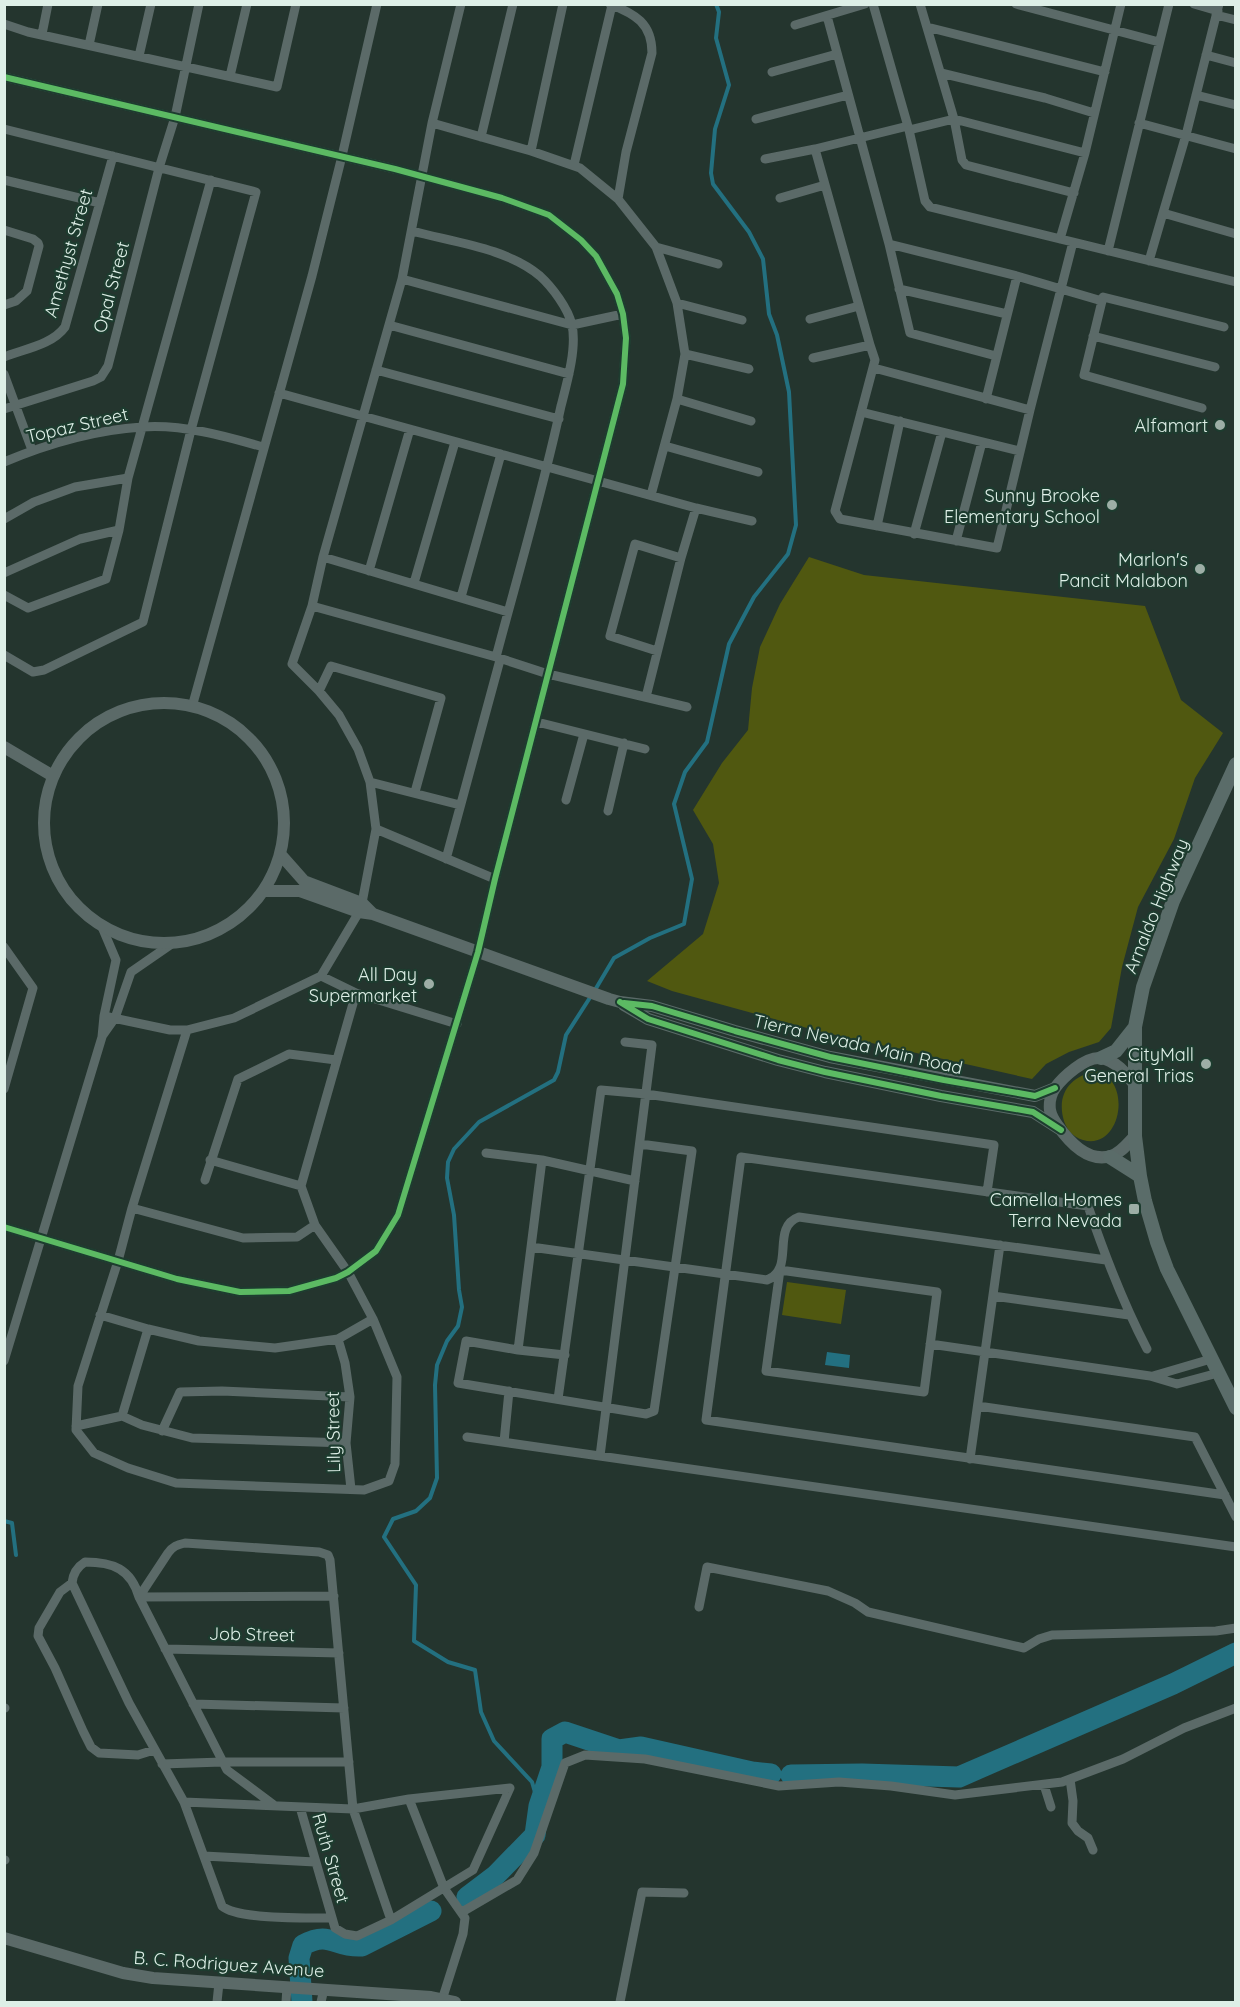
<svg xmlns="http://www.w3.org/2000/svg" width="1240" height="2007" font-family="Quicksand,sans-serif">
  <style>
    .green { fill: #505810 }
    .water { fill: #237080 }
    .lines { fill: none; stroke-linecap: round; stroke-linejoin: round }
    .stream { stroke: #237080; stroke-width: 4 }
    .river { stroke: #237080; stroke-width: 21 }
    .minor { stroke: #5b6a68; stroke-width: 9 }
    .tertiary { stroke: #5b6a68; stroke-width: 12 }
    .secondary { stroke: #5a6c69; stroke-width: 14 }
    .cycleway-casing { stroke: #1d3c2f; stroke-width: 10 }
    .cycleway { stroke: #5cba63; stroke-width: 6 }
    .poi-dot { fill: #9daea6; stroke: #1d3c2f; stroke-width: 2 }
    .labels { text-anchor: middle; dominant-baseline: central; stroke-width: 4.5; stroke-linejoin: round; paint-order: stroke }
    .street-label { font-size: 18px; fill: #deefe7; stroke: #1d3c2f }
    .poi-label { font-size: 18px; fill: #deefe7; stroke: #1d3c2f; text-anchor: end }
  </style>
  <rect width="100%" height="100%" fill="#24352e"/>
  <path class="green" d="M809,557L864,575L1145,606L1181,700L1223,733L1195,778L1174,839L1138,907L1122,967L1111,1028L1099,1042L1069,1052L1046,1064L1032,1079L818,1031L672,991L647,981L703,934L719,883L713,844L693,810L722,763L748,730L752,688L760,647L780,604Z
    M1097,1071C1133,1081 1121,1151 1083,1140C1073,1137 1067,1130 1064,1121C1056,1094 1070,1076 1097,1071Z
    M787,1282L846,1290L841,1324L782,1315Z"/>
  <path class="water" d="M827,1352L850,1355L849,1368L825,1365Z"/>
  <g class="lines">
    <path class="stream" d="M595,990L614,958L650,938L684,924L692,879L674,804L685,772L707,742L729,644L754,597L788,554L796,525L789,392L777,335L769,314L763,259L749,232L713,184L711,173L715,129L729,85L716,38L719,12L716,4
      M4,1521L12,1523L16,1555
      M539,1806L532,1782L494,1741L481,1712L475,1670L448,1662L414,1641L416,1585L384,1537L393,1519L416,1511L430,1498L437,1478L435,1385L437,1365L447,1341L458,1326L462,1307L459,1290L454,1215L447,1178L448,1162L454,1149L479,1122L554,1080L558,1072L566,1035L591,996"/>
    <path class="river" d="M791,1775L862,1774L959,1777L1173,1684L1236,1653
      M467,1897L496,1875L535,1835L539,1806L552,1767V1739L565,1732L619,1750L641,1747L752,1772L771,1774
      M302,2002L299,1958L303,1945C331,1930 334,1948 362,1946L431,1911"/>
    <path class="minor" d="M610,4C635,14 652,23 652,53L626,152L618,199
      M873,4L909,130L925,201L930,207L1236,282
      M920,4L954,119L962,160L966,165L1074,193
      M1016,4L1159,42
      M1194,4L1218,11
      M1219,4L1186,135L1163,213L1236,234
      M1216,15L1236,20
      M827,16L889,244L910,333L996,356
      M4,24L28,32L277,87L296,4
      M795,25L865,4
      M927,27L1105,72
      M42,34L48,4
      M89,45L98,4
      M1206,55L1236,63
      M139,56L151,4
      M772,72L837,54
      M941,73L1045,98L1094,113
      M230,76L247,4
      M4,77L395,169L502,198L549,215L581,240L596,256L617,294L623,314L626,338L623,384L495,879L478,952L398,1215L376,1251L348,1272L336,1278L289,1291L240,1292L177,1279L4,1227
      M1196,95L1236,105
      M756,119L848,95
      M432,123L531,151L580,168L618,199L656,247L677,303L685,354L677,399L651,495
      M1139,123L1236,149
      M4,129L256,192L191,430L143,622L44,670L33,672L4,655
      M909,130L954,119L1085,153
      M481,137L513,4
      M531,151L563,4
      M765,159L815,149
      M574,165L612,5
      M4,180L100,203
      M780,198L825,185
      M4,230L33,239L38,243L39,246L27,291L16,301L4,305
      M412,231C453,242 507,248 540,276C552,287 568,308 572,325C577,348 567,383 561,406C543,490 518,574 496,657
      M1060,239L1085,153L1121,4
      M889,244L1017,276L1102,301L1084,375L1202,408
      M656,247L718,264
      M1108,251L1169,4
      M1149,261L1163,213
      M402,279L572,325L623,314
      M899,289L1007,314
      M1102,301L1103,297L1224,327
      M677,303L742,320
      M810,319L859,306
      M389,325L569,374
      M1093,336L1215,367
      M870,345L815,149L908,126
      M685,354L749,369
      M4,357C24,349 52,345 65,327L113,156
      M813,358L870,345L875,360L835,511L840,519L997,548L1030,410L1073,242
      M874,368L1030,410
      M376,370L559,419
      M4,374L32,450
      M279,393L696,508L752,521
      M677,399L751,421
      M986,399L1017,276
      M4,409L93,381L101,377L108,366L159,168L175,117L199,4
      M861,412L1019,451
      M665,446L758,472
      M4,462C47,444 95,430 142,427C182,424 225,436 263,447
      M4,519L34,502L75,487L128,478
      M877,526L900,421
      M914,534L942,432
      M956,541L982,442
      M323,557L508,612
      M369,571L410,429
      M4,573L80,539L119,530
      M414,583L455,442
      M4,595L28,608L106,579L119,530L128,478L211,180
      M461,597L501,454
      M312,606L496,657L548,674L687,707
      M657,651L610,636L635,544L681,558
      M319,691L331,666L441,698L415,792
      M646,697L681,558L696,508
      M192,707L312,276L342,156L377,4
      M537,722L645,749
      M370,782L460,805
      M566,800L584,734
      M608,811L624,743
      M376,829L495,879
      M446,859L500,660
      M4,947L33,988L4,1089
      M321,976L356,993L457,1024
      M104,1016L170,1030H187L234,1018L321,976L359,912L362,903L376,829L370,782L358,749L339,715L319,691L292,664L312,606L323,557L402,279L432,123L461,4
      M187,1030L132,1208L118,1261L78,1386L76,1430L94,1453L128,1468L176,1483L364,1490L389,1481L395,1464L397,1377L373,1319L348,1272L315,1225L301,1186L356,993
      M103,1035L115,1018L131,972L173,943
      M486,1153L542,1160L635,1181
      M210,1160L301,1186
      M205,1180L238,1079L289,1054L336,1060
      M132,1208L243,1238L297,1237L315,1225
      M531,1247L767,1280C796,1269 770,1227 799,1217L1106,1260
      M780,1270L937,1292L924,1392L766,1371Z
      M993,1296L1129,1315
      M100,1315L148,1329L199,1341L275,1348L338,1339L373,1319
      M148,1329L122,1416L142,1425L192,1438L346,1443
      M338,1339L345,1363L350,1397L346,1443L351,1489
      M930,1344L1150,1376L1177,1384L1218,1373
      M1147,1349C1123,1303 1105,1256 1088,1206L741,1157L706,1420L1225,1495
      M518,1350L542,1160
      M565,1355L518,1350L466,1341L458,1383L646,1414L654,1411L692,1151L640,1144
      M4,1361L102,1037L104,1016L116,960L102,927
      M1153,1376L1211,1359
      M558,1399L601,1090L646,1094L994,1145L987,1192
      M978,1406L1195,1437L1236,1517
      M76,1426L122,1416
      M162,1431L180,1392L222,1391L350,1397
      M467,1437L1236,1547
      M504,1442L509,1391
      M600,1456L652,1045L625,1042
      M970,1459L1000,1245
      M72,1583L60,1592L39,1628L38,1636L55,1668L83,1731L91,1747L99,1753L138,1755L154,1750
      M139,1597L168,1553C173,1546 177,1545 185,1543L319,1552L328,1555L330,1560L353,1809L184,1802
      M139,1597C131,1569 113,1562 85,1562C77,1567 73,1573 72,1583L129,1703L184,1802L222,1906C238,1920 309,1918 331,1918
      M699,1607L707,1567L828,1591L855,1603L868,1612L1024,1648L1039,1639L1052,1635L1216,1631L1236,1628
      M165,1649L339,1653
      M193,1704L344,1708
      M4,1708H5
      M162,1764L222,1762H349
      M1070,1779L1073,1801L1072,1823L1078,1831L1088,1838L1093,1850
      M1044,1785L1051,1807
      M409,1799L444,1888L465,1918L463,1934L442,2000
      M274,1805L227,1770L139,1597L334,1596
      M300,1807L335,1928L345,1934L357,1936L391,1920L473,1870L510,1788
      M204,1856L315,1862
      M4,1860H5
      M462,1912L517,1880L534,1853L565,1763L585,1755L645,1759L779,1786L839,1782L891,1786L955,1795L1062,1782L1123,1759L1184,1728L1236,1708
      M391,1920L353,1809L409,1799L510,1788
      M217,2002L219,1983
      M286,2002L287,1987
      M321,2002L324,1989
      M620,2002L642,1892L684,1893"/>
    <path class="tertiary" d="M44 823a120 120 0 1 1 240 0a120 120 0 1 1-240 0Z
      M4,747L53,776
      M281,855L304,881L362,903L373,914
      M264,891H300L359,912L373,914L609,999L620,1002L652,1006L735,1031L830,1057L1035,1096L1055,1088
      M624,1005L648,1019L778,1060L825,1072L941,1096L1033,1112L1061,1130
      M1135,1085C1128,1075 1114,1059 1100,1058C1085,1057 1063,1077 1055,1088C1051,1094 1049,1103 1050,1110C1051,1116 1055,1122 1058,1126C1070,1143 1088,1163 1111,1156C1121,1153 1128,1143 1135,1136
      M4,1938L123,1973L153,1978L431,1997L455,2002"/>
    <path class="secondary" d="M1236,764L1173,901L1143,987L1135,1027V1136L1140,1176L1145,1201L1157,1242L1167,1269L1236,1408
      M1101,1058L1116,1051L1135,1027
      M1110,1157L1140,1176"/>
    <defs>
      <path id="cycleway" d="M4,77L395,169L502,198L549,215L581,240L596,256L617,294L623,314L626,338L623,384L495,879L478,952L398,1215L376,1251L348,1272L336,1278L289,1291L240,1292L177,1279L4,1227
        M620,1002L648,1019L778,1060L825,1072L941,1096L1033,1112L1061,1130
        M624,1003L652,1006L735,1031L830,1057L944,1080L1035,1096L1055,1088"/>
    </defs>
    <use href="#cycleway" class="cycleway-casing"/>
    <use href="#cycleway" class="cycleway"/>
  </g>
  <g class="poi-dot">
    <circle cx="1220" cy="425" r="6"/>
    <circle cx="1112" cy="505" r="6"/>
    <circle cx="1200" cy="569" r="6"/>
    <circle cx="429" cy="984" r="6"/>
    <circle cx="1206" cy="1064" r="6"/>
    <rect x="1128" y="1203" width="12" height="12" rx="3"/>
  </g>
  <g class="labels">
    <g class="street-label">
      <text transform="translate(68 253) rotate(-74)">Amethyst Street</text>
      <text transform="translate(111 287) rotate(-75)">Opal Street</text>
      <text transform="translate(77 425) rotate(-13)">Topaz Street</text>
      <text transform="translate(1156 906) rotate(-68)">Arnaldo Highway</text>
      <text transform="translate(858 1044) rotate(13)">Tierra Nevada Main Road</text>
      <text transform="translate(333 1432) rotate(-91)">Lily Street</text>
      <text transform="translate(252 1634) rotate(1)">Job Street</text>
      <text transform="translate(331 1858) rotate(74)">Ruth Street</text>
      <text transform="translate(229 1964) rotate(4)">B. C. Rodriguez Avenue</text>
    </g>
    <g class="poi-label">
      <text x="1208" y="425">Alfamart</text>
      <text x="1100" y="495">Sunny Brooke<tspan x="1100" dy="21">Elementary School</tspan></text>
      <text x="1188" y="559">Marlon's<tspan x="1188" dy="21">Pancit Malabon</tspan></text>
      <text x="417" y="974">All Day<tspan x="417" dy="21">Supermarket</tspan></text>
      <text x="1194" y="1054">CityMall<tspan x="1194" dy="21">General Trias</tspan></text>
      <text x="1122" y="1199">Camella Homes<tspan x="1122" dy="21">Terra Nevada</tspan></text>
    </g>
  </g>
  <rect width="1240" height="2007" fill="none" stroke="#deefe7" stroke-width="12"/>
</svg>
